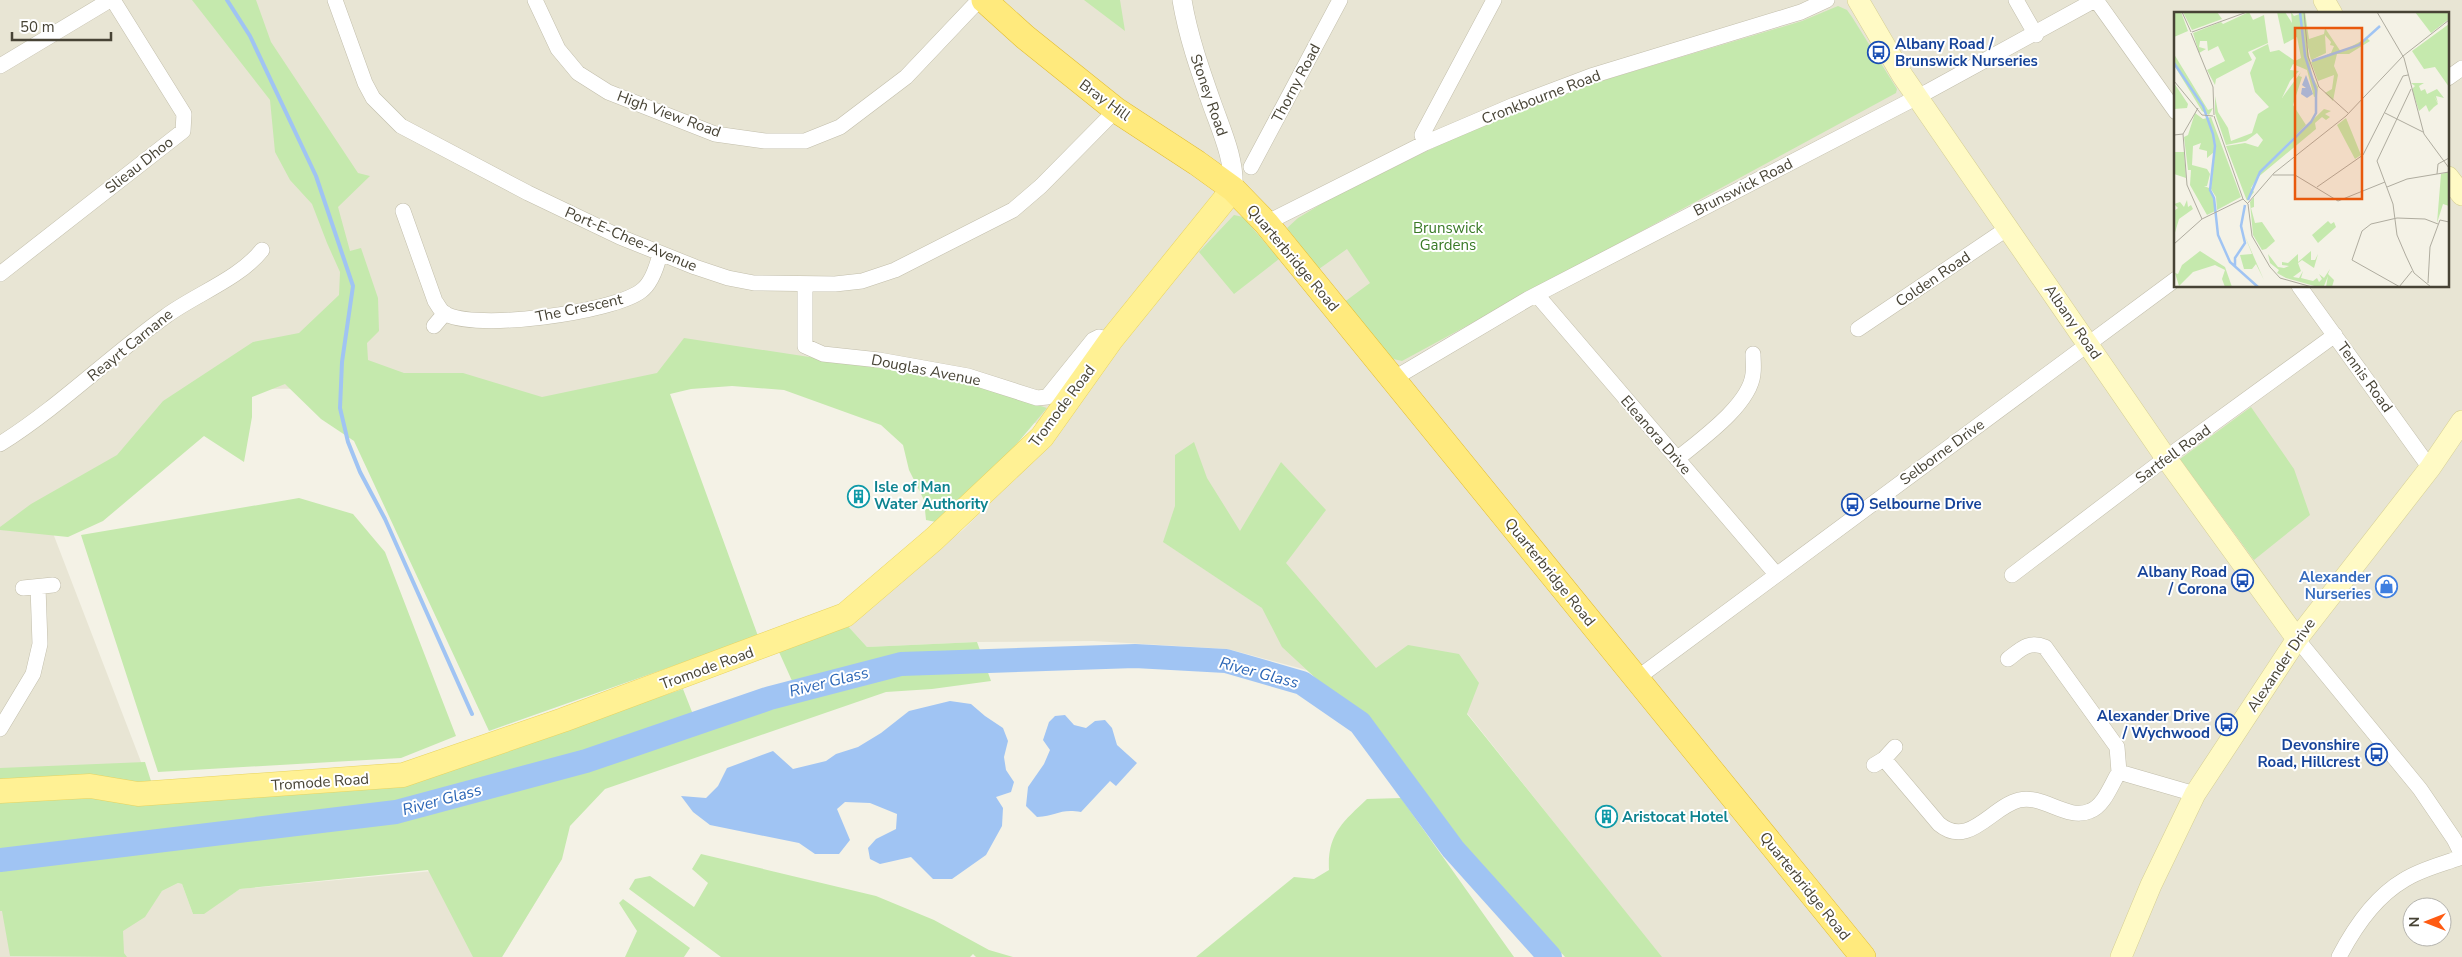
<svg xmlns="http://www.w3.org/2000/svg" width="2462" height="957" font-family="'Nunito Sans',sans-serif">
  <style>
    .residential { fill: #e8e5d4; fill-rule: evenodd }
    .green { fill: #c5e9ad }
    .water { fill: #a0c4f3 }
    .lines { fill: none; stroke-linecap: round; stroke-linejoin: round }
    .stream { stroke: #a0c4f3; stroke-width: 4 }
    .river { stroke: #a0c4f3; stroke-width: 24 }
    .minor-casing { stroke: #c2beab; stroke-width: 16 }
    .tertiary-casing { stroke: #c2beab; stroke-width: 20 }
    .secondary-casing { stroke: #d5ce94; stroke-width: 22 }
    .primary-casing { stroke: #e8d460; stroke-width: 25 }
    .trunk-casing { stroke: #e3bd31; stroke-width: 26 }
    .minor { stroke: #fff; stroke-width: 15 }
    .tertiary { stroke: #fff; stroke-width: 19 }
    .secondary { stroke: #fffac5; stroke-width: 21 }
    .primary { stroke: #fff194; stroke-width: 24 }
    .trunk { stroke: #ffea7d; stroke-width: 25 }
    .labels { text-anchor: middle; dominant-baseline: central; stroke-width: 4; stroke-linejoin: round; paint-order: stroke }
    .transit-label { font-size: 15px; font-weight: bold; fill: #164399; stroke: #fff; text-anchor: end }
    .street-label { font-size: 15px; fill: #474335; stroke: #fff }
    .park-label { font-size: 15px; fill: #397a26; stroke: #fff }
    .culture-label { font-size: 15px; font-weight: bold; fill: #0d838f; stroke: #fff; text-anchor: start }
    .shop-label { font-size: 15px; font-weight: bold; fill: #366cbe; stroke: #fff; text-anchor: end }
    .water-label { font-size: 16px; font-style: italic; fill: #2a65b6; stroke: #fff }
    .inset-river { fill: none; stroke: #a0c4f3; stroke-width: 2.5 }
    .inset-road { fill: none; stroke: #afac9f; stroke-width: 1 }
    .view { fill: #e8590c; fill-opacity: 0.15; stroke: #e8590c; stroke-width: 2.5 }
    .inset-edge { fill: none; stroke: #474335; stroke-width: 2.5 }
  </style>
  <rect width="100%" height="100%" fill="#f4f2e6"/>
  <path class="residential" d="M0,0H2462V957H1661L1467,713L1228,649L1093,641L977,642L867,647L846,624L964,529L1064,428L786,382L668,379L564,413L378,388L247,389L51,528L148,780L153,904L162,891L178,883L182,884L193,914L204,913L240,889L562,859L502,957H0ZM2176,14H2448V286H2176ZM2412,907H2442V937H2412Z"/>
  <path class="green" d="M192,0H256L271,42L358,173L370,176L338,207L350,251L361,248L378,298L379,331L367,343L368,360L404,373H463L542,397L657,373L684,338L960,380L1047,408L992,473L936,522L926,520L924,500L909,470L903,445L881,425L784,390L732,386L691,389L670,394L758,636L489,731L354,441L321,419L285,384L252,397V417L244,462L204,436L103,521L68,537L0,530V527L31,504L117,455L163,401L253,342L299,333L339,295L340,272L327,243L312,204L290,180L275,152L270,100Z
    M1084,0H1120L1125,31Z
    M1838,6L1847,10L1852,17L1897,89L1896,93L1402,361L1385,357L1343,303L1370,283L1347,249L1319,269L1287,228L1298,218L1338,194L1458,136L1591,84L1802,21Z
    M1234,215L1243,217L1279,259L1234,294L1199,252Z
    M2251,407L2294,469L2310,515L2254,560L2180,459Z
    M1194,442L1207,478L1240,531L1281,462L1326,510L1286,563L1376,668L1408,645L1459,654L1479,683L1467,714L1662,957H1565L1466,847L1367,720L1323,685L1282,647L1262,608L1163,542L1175,506V455Z
    M299,498L353,514L385,552L456,736L401,758L158,772L81,535Z
    M846,624L867,647L977,642L991,681L932,689L886,692L605,789L570,826L562,859L502,957H473L428,870L240,889L204,914H193L182,884L178,883L162,891L145,917L123,931L124,953L127,957L10,956L2,911H0V768L145,762L157,800L403,782L683,689L694,717L793,683L779,652Z
    M1401,798L1514,957H1196L1294,877L1314,879L1329,870C1327,834 1343,822 1367,799Z
    M701,854L876,896L934,920L989,950L1013,957H976L973,954L970,957H721L629,889L635,879L650,876L694,907L708,883L692,869Z
    M623,899L690,948L684,957H625L637,931L619,903Z"/>
  <path class="water" d="M950,701L971,704L985,716L1003,728L1008,741L1004,757L1006,770L1014,782L1011,792L996,797L1003,808L1002,826L986,855L952,879H933L911,857L880,864L870,859L868,848L876,839L896,829L897,814L870,803L845,802L837,809L850,840L839,854H815L799,843L710,825L693,812L681,796L706,798L718,786L727,768L773,751L793,769L826,761L836,754L858,747L881,733L909,711Z
    M1065,715L1074,725L1086,728L1095,721L1105,720L1112,728L1117,745L1137,763L1116,786L1110,781L1081,812C1060,808 1057,816 1037,817L1026,806L1028,787L1044,764L1050,750L1043,740L1049,722L1055,716Z"/>
  <g class="lines">
    <path class="stream" d="M227,0L250,36L316,176L353,286L342,362L340,408L348,442L360,472L385,519L472,714"/>
    <path class="river" d="M0,860L396,812L586,761L770,698L901,664L1135,656L1226,661L1302,683L1360,723L1453,849L1550,957"/>
    <defs>
      <path id="minor" d="M335,0L365,83L373,98L401,126L528,193L620,237L695,267L728,278L754,283L835,284L862,281L895,270L1013,210L1041,186L1116,110
        M535,0L558,49L578,73L608,92L715,134L765,141H805L840,127L906,77L979,0
        M2016,0L2036,35
        M2096,0L2176,112
        M0,66L110,0
        M2448,78L2462,68
        M1425,143L1422,135L1494,0
        M1251,167L1340,0
        M403,211L435,301C438,305 440,310 444,313C474,332 614,312 641,291C651,284 657,266 660,254
        M1266,223L1425,143L1514,105L1591,76L1801,12L1827,0
        M0,274L183,131L184,114L113,0
        M805,285V346L823,354L879,360L968,376L1037,398L1047,397L1093,340L1099,337L1111,340
        M2299,286L2430,468
        M1537,295L1776,574
        M434,326L445,313
        M1858,329L2008,228
        M1393,379L1528,299L1927,92L2095,0
        M0,444C59,407 109,357 166,316C196,294 239,279 262,250
        M1677,459C1700,440 1750,405 1753,374C1754,367 1753,360 1753,354
        M2012,575L2166,458L2335,335
        M23,588L53,585
        M2297,639L2420,789L2454,839L2462,855
        M2008,659C2020,650 2029,640 2045,647L2117,747L2119,772
        M1636,679L2176,279
        M0,729L33,674L40,644L38,587
        M1884,759L1939,824C1969,849 1991,807 2019,800C2043,794 2067,821 2090,811C2104,806 2111,785 2119,772L2195,794
        M1874,765L1884,759L1895,747
        M2339,957C2354,928 2375,897 2404,880C2421,869 2443,864 2462,857"/>
      <path id="tertiary" d="M1182,0C1188,36 1200,70 1212,104C1222,132 1235,160 1233,189"/>
      <path id="secondary" d="M1858,0L1902,75L2166,458L2297,639
        M2324,0L2332,14
        M2448,177L2462,195
        M2121,957L2151,885L2195,794L2297,639L2430,468L2462,421"/>
      <path id="primary" d="M0,791L90,786L138,794L403,775L563,720L845,615L934,539L1042,437L1111,340L1233,189"/>
      <path id="trunk" d="M984,0L1025,37L1116,110L1197,163L1233,189L1266,223L1863,957"/>
    </defs>
    <use href="#minor" class="minor-casing"/>
    <use href="#tertiary" class="tertiary-casing"/>
    <use href="#secondary" class="secondary-casing"/>
    <use href="#primary" class="primary-casing"/>
    <use href="#trunk" class="trunk-casing"/>
    <use href="#minor" class="minor"/>
    <use href="#tertiary" class="tertiary"/>
    <use href="#secondary" class="secondary"/>
    <use href="#primary" class="primary"/>
    <use href="#trunk" class="trunk"/>
  </g>
  <defs>
    <symbol id="bus-ring" viewBox="-11 -11 22 22"><circle r="9.5" fill="#fff" stroke="#1a4fb4" stroke-width="1.5"/><path d="M-5-6H5V4H4V6H2V4H-2V6H-4V4H-5ZM-3.5-4V0h7V-4ZM-3.5 1.2v1.5H-2V1.2ZM2 1.2v1.5H3.5V1.2Z" fill="#1a4fb4"/></symbol>
    <symbol id="building-ring" viewBox="-11 -11 22 22"><circle r="9.5" fill="#fff" stroke="#0f9aa8" stroke-width="1.5"/><path d="M-4-6H4V6H1V3H-1V6H-4ZM-2.5-4.3h1.7v1.8h-1.7ZM.8-4.3h1.7v1.8H.8ZM-2.5-1h1.7V.8h-1.7ZM.8-1h1.7V.8H.8Z" fill="#0f9aa8"/></symbol>
    <symbol id="shop-ring" viewBox="-11 -11 22 22"><circle r="9.5" fill="#fff" stroke="#3f7fe0" stroke-width="1.5"/><path d="M-5-2.5h2.3a2.7 3.5 0 0 1 5.4 0H5L5.5 6h-11ZM-1.5-2.5h3a1.5 2.3 0 0 0-3 0Z" fill="#3f7fe0"/></symbol>
  </defs>
  <g fill-rule="evenodd">
    <use href="#bus-ring" x="1866" y="40" width="25" height="25"/>
    <use href="#building-ring" x="846" y="484" width="25" height="25"/>
    <use href="#bus-ring" x="1840" y="492" width="25" height="25"/>
    <use href="#bus-ring" x="2230" y="568" width="25" height="25"/>
    <use href="#shop-ring" x="2374" y="574" width="25" height="25"/>
    <use href="#bus-ring" x="2214" y="712" width="25" height="25"/>
    <use href="#bus-ring" x="2364" y="742" width="25" height="25"/>
    <use href="#building-ring" x="1594" y="804" width="25" height="25"/>
  </g>
  <g class="labels">
    <g class="transit-label">
      <text x="1895" y="44" text-anchor="start">Albany Road /<tspan x="1895" dy="17">Brunswick Nurseries</tspan></text>
      <text x="1869" y="504" text-anchor="start">Selbourne Drive</text>
      <text x="2227" y="572">Albany Road<tspan x="2227" dy="17">/ Corona</tspan></text>
      <text x="2210" y="716">Alexander Drive<tspan x="2210" dy="17">/ Wychwood</tspan></text>
      <text x="2360" y="745">Devonshire<tspan x="2360" dy="17">Road, Hillcrest</tspan></text>
    </g>
    <g class="street-label">
      <text transform="translate(1296 83) rotate(-62)">Thorny Road</text>
      <text transform="translate(1209 95) rotate(71)">Stoney Road</text>
      <text transform="translate(1541 97) rotate(-21)">Cronkbourne Road</text>
      <text transform="translate(1105 100) rotate(36)">Bray Hill</text>
      <text transform="translate(669 114) rotate(20)">High View Road</text>
      <text transform="translate(139 165) rotate(-38)">Slieau Dhoo</text>
      <text transform="translate(1743 187) rotate(-27)">Brunswick Road</text>
      <text transform="translate(631 239) rotate(23)">Port-E-Chee-Avenue</text>
      <text transform="translate(1293 258) rotate(50)">Quarterbridge Road</text>
      <text transform="translate(1933 279) rotate(-34)">Colden Road</text>
      <text transform="translate(579 308) rotate(-12)">The Crescent</text>
      <text transform="translate(2073 322) rotate(55)">Albany Road</text>
      <text transform="translate(130 345) rotate(-39)">Reayrt Carnane</text>
      <text transform="translate(926 370) rotate(11)">Douglas Avenue</text>
      <text transform="translate(2365 377) rotate(54)">Tennis Road</text>
      <text transform="translate(1062 406) rotate(-53)">Tromode Road</text>
      <text transform="translate(1656 435) rotate(49)">Eleanora Drive</text>
      <text transform="translate(1942 452) rotate(-36)">Selborne Drive</text>
      <text transform="translate(2173 454) rotate(-36)">Sartfell Road</text>
      <text transform="translate(1550 572) rotate(51)">Quarterbridge Road</text>
      <text transform="translate(2281 665) rotate(-56)">Alexander Drive</text>
      <text transform="translate(707 668) rotate(-20)">Tromode Road</text>
      <text transform="translate(320 782) rotate(-4)">Tromode Road</text>
      <text transform="translate(1805 886) rotate(51)">Quarterbridge Road</text>
    </g>
    <g class="park-label">
      <text x="1448" y="228">Brunswick<tspan x="1448" dy="17">Gardens</tspan></text>
    </g>
    <g class="culture-label">
      <text x="874" y="487">Isle of Man<tspan x="874" dy="17">Water Authority</tspan></text>
      <text x="1622" y="817">Aristocat Hotel</text>
    </g>
    <g class="shop-label">
      <text x="2371" y="577">Alexander<tspan x="2371" dy="17">Nurseries</tspan></text>
    </g>
    <g class="water-label">
      <text transform="translate(1259 673) rotate(15)">River Glass</text>
      <text transform="translate(829 682) rotate(-14)">River Glass</text>
      <text transform="translate(442 800) rotate(-15)">River Glass</text>
    </g>
  </g>
  <g transform="translate(2174 12)">
    <rect width="275" height="275" fill="#f4f2e6"/>
    <path d="M0,0H7L14,19L0,25ZM9,0H43L48,7L18,18ZM75,0L79,8L90,3L94,31L74,40L78,48L42,67L41,73L33,58L51,49L44,34L34,39L33,29H26L25,35L32,37L25,41L19,21L47,10L49,12ZM103,0H111L118,11L117,0L120,4L131,0L135,27L150,22L151,16L167,40L193,26L196,29L175,42H163L160,54L164,63L159,89L151,81L158,77L160,63L144,69L137,50L157,41L160,34L156,33L157,30L151,23L152,41L137,48L132,27L138,64L144,75L143,84L140,85L133,58L119,52L116,58L125,59L116,69L108,86L127,60L125,64L128,65L119,93L132,113L85,160L150,97L157,99L151,102L156,105L152,108L148,105L141,111L142,117L83,166L77,176L80,180L73,189L52,134L71,131L84,135L89,128L83,121L72,129L52,133L41,101V84L44,100L54,116L57,129L78,121L84,102L95,95L81,80L76,61L82,46L78,40L94,32L96,40L105,38L121,49L127,46L123,25L110,32ZM241,0H275V7L257,21ZM275,12V75L261,55L250,57L238,39ZM0,42L34,98L39,96L35,103L28,99L0,53ZM0,71L14,92L13,96L0,97ZM237,71H250L245,74L247,79L251,77L253,82L263,77L270,86L262,84L264,91L260,84L264,92L260,95L255,100L252,93L245,99L238,77L241,74ZM21,101L29,107L37,105L67,185L43,198L42,185L37,177L42,129L40,140L33,146V139L25,137L27,131L19,134L18,153L33,157L36,162L33,174H30L35,176L40,185L41,199L33,203L16,173L17,158H14L10,125L14,123ZM172,106L187,143L181,147L163,113ZM0,140H10L12,166L0,162ZM275,160V194L269,192L263,211L267,162ZM80,185V195L77,196L81,211L88,210L101,229L92,237L88,238L79,223L76,190ZM13,188L14,195L17,193L19,197L5,207L0,224V199L4,196L0,192L6,190L10,195ZM154,209L157,212L160,210L162,215L144,231L138,223ZM70,222L86,259L90,268L82,252L78,257H70L66,243L78,242ZM26,239L51,255L58,275H51L48,267L51,258L41,253L19,260L5,274L1,261L4,262L8,253ZM137,239V248H141L144,242L140,256L128,248L124,251L127,259L119,265L125,266L129,259L127,266L139,269L143,266L145,270L148,267L145,262L150,266L156,257L154,262L160,268L158,275H152L154,264L150,274L144,275L112,266L103,261L105,258L96,251L94,242L104,255L110,256L115,254L108,253V250L114,251L124,242V250Z" fill="#c5e9ad"/>
    <path d="M132,63L139,82L133,86L127,82L128,76H132L128,73Z" fill="#a0c4f3"/>
    <path class="inset-river" d="M138,49L185,33L206,14M0,51L29,94L39,122L41,134L36,178L40,186L44,223L56,250L84,275M74,188L86,160L137,110L142,101V78L131,44L126,0M61,254V246L71,231L67,214L71,193"/>
    <path class="inset-road" d="M8,0L17,20M130,0L134,44L145,75L174,101M203,0L230,46L250,122L275,156M18,20L73,0M17,21L39,75L40,103M0,69L28,103L39,104M237,77L203,149L219,192L223,223L232,244L240,261L257,275M211,101L249,120M40,104L69,187L74,192L78,224L96,255L106,266L138,275M9,122L13,173L28,207M0,123L9,122L24,96M263,162L264,152L275,146M99,163H121L164,189L211,170M143,175L189,143L229,64L234,63M213,175L233,167L275,160M74,191L100,161L172,104L229,44L275,8M0,232L28,207L69,187M254,271L256,235L266,208L275,210M225,275L238,259M226,275L178,248L188,219L197,212L223,206L251,207L264,212"/>
    <path class="view" d="M121,16H188V187H121Z"/>
    <rect width="275" height="275" class="inset-edge"/>
  </g>
  <g transform="translate(2427 922) rotate(270)"><circle r="24" fill="#ffffff" stroke="#b5b4ae"/>
  <path d="M0-4L9 19L0 12L-9 19Z" fill="#ff5b12"/>
  <text y="-8" font-size="14" font-weight="bold" text-anchor="middle" fill="#474335">N</text>
  </g>
  <path d="M12 32v8h99v-8" fill="none" stroke="#474335" stroke-width="2.5"/>
  <text x="20" y="32" font-size="15" fill="#474335" stroke="#ffffff" stroke-width="4" paint-order="stroke">50 m</text>
</svg>
